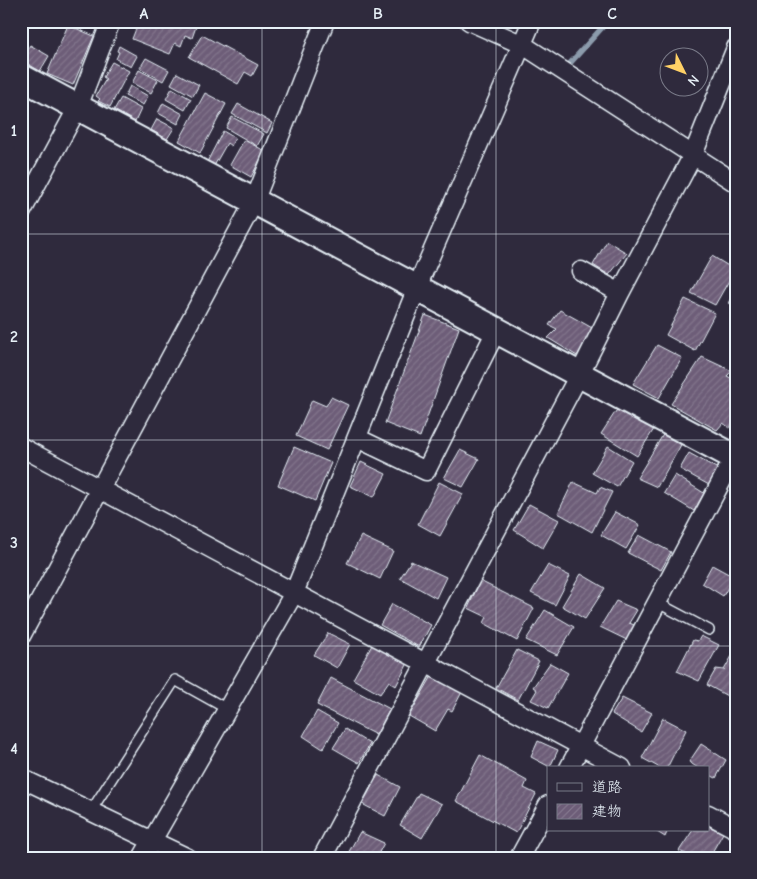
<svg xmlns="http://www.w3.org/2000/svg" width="757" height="879" font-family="'Comic Neue','Klee One',sans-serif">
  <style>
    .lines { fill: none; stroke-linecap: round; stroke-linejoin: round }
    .stream { stroke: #8c9bac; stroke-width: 5.5 }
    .building { fill: url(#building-hatch); stroke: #e8f1f8 }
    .lane-casing { stroke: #e8f1f8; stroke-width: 12 }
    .street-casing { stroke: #e8f1f8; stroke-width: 21 }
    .secondary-casing { stroke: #e8f1f8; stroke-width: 29 }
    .lane { stroke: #2f2a3d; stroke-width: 9 }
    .street { stroke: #2f2a3d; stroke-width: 18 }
    .secondary { stroke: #2f2a3d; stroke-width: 25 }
    .grid { fill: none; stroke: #e8f1f8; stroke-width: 1; stroke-opacity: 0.55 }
    .neatline { fill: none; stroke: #e8f1f8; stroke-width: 2 }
    .grid-label { font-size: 16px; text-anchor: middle; font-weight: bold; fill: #e8f1f8 }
  </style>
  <defs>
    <pattern id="building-hatch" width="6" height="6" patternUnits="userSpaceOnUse" patternTransform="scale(1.25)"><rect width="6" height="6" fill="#6d5d78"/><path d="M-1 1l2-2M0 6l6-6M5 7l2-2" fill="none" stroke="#82758c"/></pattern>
  </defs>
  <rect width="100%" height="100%" fill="#2f2a3d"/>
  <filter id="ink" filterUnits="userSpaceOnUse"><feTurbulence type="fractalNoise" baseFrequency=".02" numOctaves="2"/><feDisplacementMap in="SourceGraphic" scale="10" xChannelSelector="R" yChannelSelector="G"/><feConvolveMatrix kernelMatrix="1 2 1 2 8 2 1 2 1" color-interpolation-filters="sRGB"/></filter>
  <g filter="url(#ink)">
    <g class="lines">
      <path class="stream" d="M564,70L608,21"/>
    </g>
    <path class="building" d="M139,21H198L192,38L185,35L181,46L175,43L170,54L132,39Z
      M68,25L94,36L73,85L47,74Z
      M202,35L258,65L252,76L245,72L238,84L189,57Z
      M30,45L49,56L40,71L21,60Z
      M119,46L137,56L131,67L116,59L119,52L117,51Z
      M146,58L169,70L163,81L140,68Z
      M112,62L129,71L110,107L98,101L100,99L96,96L106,79L103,77Z
      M139,70L158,80L151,93L132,83Z
      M177,73L199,85L193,96L171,84Z
      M130,86L148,96L143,105L125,96Z
      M172,88L191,99L185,110L166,99Z
      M205,93L226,104L200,153L179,141Z
      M121,98L141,109L135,122L114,110Z
      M163,103L183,114L178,124L158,113Z
      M238,104L272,123L267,133L232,114Z
      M232,117L264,134L257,146L226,128Z
      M157,119L174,128L167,139L151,130Z
      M223,131L235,138L231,146L227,143L214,166L207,162Z
      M244,140L265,151L251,177L230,165Z
      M607,241L627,253L609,275L593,265Z
      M712,256L735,270L715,305L691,293Z
      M736,292V306L729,303Z
      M685,299L715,313L695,351L666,335Z
      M560,310L594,329L577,356L548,338L557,329L549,325Z
      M425,315L459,328L420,437L385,423Z
      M657,345L682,358L659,398L633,384Z
      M702,357L732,371L727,376L736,381V417L730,428L723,423L717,430L671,404Z
      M331,397L348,405L327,450L296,436L312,400L326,406Z
      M618,408L654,429L637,456L601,434Z
      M664,433L682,443L657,487L637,478Z
      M608,446L632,461L617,487L592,473Z
      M294,447L331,463L315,501L278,485Z
      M460,450L479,459L463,487L444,478Z
      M689,453L718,469L709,485L680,469Z
      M361,462L386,474L374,497L350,486Z
      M675,475L704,493L694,511L664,493Z
      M439,482L463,494L440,536L418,524Z
      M573,482L597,493L600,487L612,492L592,532L558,513Z
      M529,504L559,520L543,548L514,530Z
      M615,512L640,525L626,549L601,535Z
      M639,535L671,552L661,570L628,553Z
      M361,536L393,551L380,579L347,563Z
      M411,561L446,577L436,598L400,578Z
      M548,565L570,576L555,605L531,593Z
      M712,565L734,577L723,596L702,583Z
      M581,574L605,588L585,619L562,606Z
      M480,581L534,608L517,641L484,623L487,617L468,608Z
      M616,601L637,610L629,623L637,626L631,642L600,627Z
      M392,604L431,625L419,647L380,625Z
      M545,610L574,627L557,655L526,640Z
      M328,633L350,644L337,668L314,655Z
      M701,636L719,645L699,681L677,671L693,640L698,641Z
      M372,645L408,663L396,686L389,681L380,694L353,679Z
      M736,649V690L731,698L707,685L716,669L724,670Z
      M517,650L539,661L518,700L496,688Z
      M550,663L568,673L548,708L531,700L537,690L533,687Z
      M432,676L462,692L452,711L448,709L435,731L409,716Z
      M331,678L390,709L376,735L317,705Z
      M622,698L652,713L641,732L612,714Z
      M317,711L338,723L323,749L303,736Z
      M663,718L686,730L667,768H660L642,758Z
      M345,729L370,744L359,763L333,748Z
      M538,741L558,750L550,767L531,757Z
      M701,744L726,760L716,778L708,774V768H698L689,762Z
      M480,755L527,781L524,788L536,794L516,833L456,801Z
      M378,775L400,787L385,816L362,804Z
      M419,793L442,804L422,838L400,825Z
      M708,826L723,833L711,854L715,858H684L686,854L679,851L693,830H708Z
      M654,830H668L665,837Z
      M360,832L384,843L376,858L346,857Z"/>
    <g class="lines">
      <defs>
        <path id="lane" d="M658,603L709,630
          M91,811L175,680L227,709"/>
        <path id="street" d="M469,21L523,45L736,183
          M21,213L78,107L111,21
          M581,271L620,293
          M357,438L426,471L496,331
          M21,447L622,768
          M21,636L254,202L325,21
          M569,768L736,454
          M21,778L188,858
          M708,814L736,829
          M142,858L294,593L423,273L532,21
          M322,858L579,375L620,293L693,155L736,48
          M519,858L548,805"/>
        <path id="secondary" d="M21,77L736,458"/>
      </defs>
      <use href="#lane" class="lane-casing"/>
      <use href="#street" class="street-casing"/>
      <use href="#secondary" class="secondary-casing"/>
      <use href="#lane" class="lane"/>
      <use href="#street" class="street"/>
      <use href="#secondary" class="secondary"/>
    </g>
  </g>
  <path class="grid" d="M262,21V858M496,21V858M21,234H736M21,440H736M21,646H736"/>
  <rect width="757" height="879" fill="none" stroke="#2f2a3d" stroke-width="55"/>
  <rect x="547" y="766" width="162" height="65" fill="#2f2a3d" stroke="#797a88"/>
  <rect x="557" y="783" width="25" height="8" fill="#2f2a3d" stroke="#797a88"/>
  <text x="592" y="792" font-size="15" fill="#e8f1f8">道路</text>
  <rect x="557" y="804" width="25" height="15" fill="url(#building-hatch)" stroke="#797a88"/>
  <text x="592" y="816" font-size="15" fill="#e8f1f8">建物</text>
  <g transform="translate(684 72) rotate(132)"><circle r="24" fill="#2f2a3d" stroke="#797a88"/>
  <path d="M0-4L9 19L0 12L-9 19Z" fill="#ffd166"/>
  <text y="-8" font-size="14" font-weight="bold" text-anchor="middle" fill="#e8f1f8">N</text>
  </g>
  <rect x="28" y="28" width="702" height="824" class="neatline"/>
  <g class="grid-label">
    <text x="144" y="19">A</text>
    <text x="378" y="19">B</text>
    <text x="612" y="19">C</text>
    <text x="14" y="136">1</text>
    <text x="14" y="342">2</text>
    <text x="14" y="548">3</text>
    <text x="14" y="754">4</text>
  </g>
</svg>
